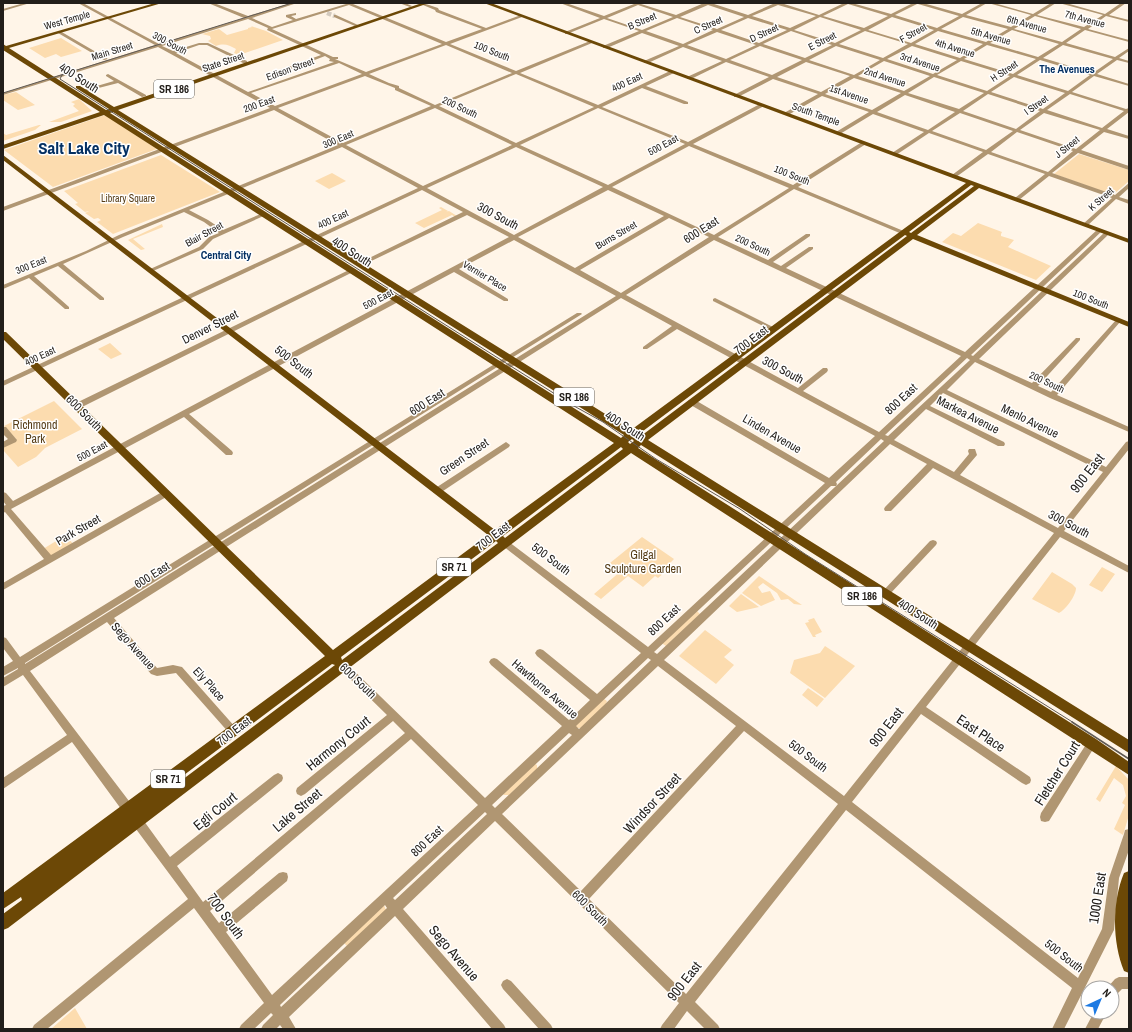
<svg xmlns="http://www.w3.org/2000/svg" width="1132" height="1032" font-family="'Archivo Narrow',sans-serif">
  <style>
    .green { fill: #fcdcaf }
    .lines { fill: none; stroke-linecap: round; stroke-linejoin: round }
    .minor-tunnel { stroke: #d3cabf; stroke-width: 4.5; stroke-dasharray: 4.5 2; stroke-linecap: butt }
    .minor { fill: #b09672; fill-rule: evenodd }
    .major { fill: #6c4806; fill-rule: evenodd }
    .tram-far1 { stroke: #605a54; stroke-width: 1 }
    .tram { stroke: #605a54; stroke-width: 1.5 }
    .labels { text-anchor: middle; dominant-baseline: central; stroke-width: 3; stroke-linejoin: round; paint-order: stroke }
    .far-street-label { font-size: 10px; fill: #221e1a; stroke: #fff }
    .far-park-label { font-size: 10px; fill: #563d17; stroke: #fff }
    .far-neighbourhood-label { font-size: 11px; font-weight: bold; fill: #043063; stroke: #fff }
    .shield { fill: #fff; stroke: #64625f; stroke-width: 1 }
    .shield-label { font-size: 11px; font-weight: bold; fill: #221e1a }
    .street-label { font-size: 12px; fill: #221e1a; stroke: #fff }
    .park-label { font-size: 12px; fill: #563d17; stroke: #fff }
    .near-street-label { font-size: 14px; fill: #221e1a; stroke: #fff }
    .far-town-label { font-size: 17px; font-weight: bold; fill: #043063; stroke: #fff }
  </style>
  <rect width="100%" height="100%" fill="#fff5e8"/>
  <path class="green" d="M251,26L266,31L283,40L239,55L234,53L236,49C229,45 224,43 216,46L208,41L211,39L210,36L202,34L219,29L227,35L248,29V28L252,27Z
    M61,38L82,51L61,57L56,54L45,58L29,48Z
    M16,92L35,105L18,110L3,100V95Z
    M79,99L92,111L61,122H49L79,111L73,106L75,104L71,102Z
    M105,115L157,149L53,187L4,150Z
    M39,125H41L35,130L3,141V133L6,135Z
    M1079,154L1129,170V181L1113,195L1054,174Z
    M161,155L220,192L113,234L97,222L101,220L98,218L94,219L85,213L89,211L85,212L75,204L78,203L64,191Z
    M332,173L346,181L329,189L315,181Z
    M441,207L448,211L446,212L449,211L457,216L455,217L452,215L424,228L415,223L442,210L439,208Z
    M978,223L1002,232L1001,234V236L1014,240L1008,247L1051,266L1036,280L942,242L953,233L961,236Z
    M162,224L163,227L133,239L145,249L141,250L128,240Z
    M110,343L122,354L111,359L98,349Z
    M54,401L82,429L45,448L36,457L18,467L3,450V448L16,439L4,426Z
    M66,535L73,544L51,557L43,549Z
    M642,537L674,559L668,565L671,567L658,578L655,576L643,587L628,576L601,599L594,594L621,571L610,563Z
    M1102,567L1115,574L1102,592L1089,585Z
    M1052,572L1072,584L1076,588C1076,596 1065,610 1059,613L1032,599Z
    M759,576L802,605L794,604L788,599L781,600L777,593L763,583L758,587L762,593L770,591L775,600L761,606L742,593Z
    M741,594L759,607L737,612L729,606Z
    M697,611L700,614L666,646L663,644L662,643Z
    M814,618L822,632L815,635L816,637H813L805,623L809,622L808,620Z
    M705,630L732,650L724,657L734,665L716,684L679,656Z
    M825,646L855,666L825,698L790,673L794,660L820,653Z
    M808,688L824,699L817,707L802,695Z
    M604,699L607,701L606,704L581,728H576L575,724Z
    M535,764L537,765V769L509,795H504L503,794Z
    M1116,766L1129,780V815L1123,835L1114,829L1125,805L1122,803L1126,796L1123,785L1114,778L1100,802L1096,799Z
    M384,905L386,910L347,946L344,943Z
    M75,1008L87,1029H51Z"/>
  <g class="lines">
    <path class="minor-tunnel" d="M327,13L335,16"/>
    <path class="minor" d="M24,3H30L3,11V9Z
      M78,3H83L159,44L244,18L208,3H214L248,16L291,3H297L252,18L272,27L293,20L286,17V15L296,13V15L291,16L296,19L346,4L345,3H355L353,4L446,42L482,29L436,12L435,10L423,5V3L438,8L439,10L486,28L521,15L522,17L450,44L516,71L590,41H592V43L520,73L598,105L670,71H674V73L646,86L688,102V104H684L642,88L602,107L688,142L760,104H764V106L693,144L793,185L862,142H866V144L798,187L906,232V234H902L794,189L718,237L768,260L806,234H810V236L773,262L781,266L809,247H813V249L786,268L965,352L1098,229H1102V231L971,355L973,356L1105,232H1109V234L979,359L1032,383L1076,338H1080V340L1038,386L1051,392L1116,320H1120V322L1057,395L1129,427V432L1050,398L975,362L947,390L1106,467L1126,442L1129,441V449L1064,531L1129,566V573L1060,537L926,707L1030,777L1031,780L1030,783L1026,785L1022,783L921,714L852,802L1078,978L1102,929L1109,878L1124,834L1125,830L1129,829V850L1119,878L1114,930L1064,1029H1052L1072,988L846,810L695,1002L718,1025L720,1029H705L687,1011L674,1029H660L662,1025L679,1003L495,821L403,909L504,1025L506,1029H492L395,916L289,1017L296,1029H283L280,1025L276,1029H261L263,1025L273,1015L271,1013L254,1029H239L241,1025L264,1003L194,908L47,1029H32L34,1025L188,899L133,825L132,821L133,817L137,816L141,817L170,857L274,775L278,773L282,775L283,778L282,781L177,866L203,902L405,733L393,721L305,794L301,796L297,794L296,791L297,788L387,715L340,669L338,666L340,663L343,662L346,663L485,798L562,726L491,665L489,662L491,659L494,658L497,659L569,720L590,700L537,656L535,653L537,650L540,649L543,650L597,694L641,653L503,546L502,544L503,542H509L648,647L825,483L689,404L688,402L689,400H695L829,478L875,436L677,329L647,349H643V347L672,326L621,298L114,618L157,668L173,665L182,667L236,728L238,731L236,734L233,735L230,734L176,673L157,676L151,674L107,622L30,671L132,805L133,809L132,813L128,814L124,813L72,742L3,789V778L67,735L23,675L3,687V678L18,669V668L3,676V667L13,661L3,648V637L6,638L20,657L577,313H581L582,314L25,663V664L616,296L514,240L459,269L508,299V301H504L454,272L189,414L232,451L233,453L232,455H226L184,417L11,509L51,555L162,492L165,491L169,494L168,496L3,590V583L44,559L5,512L3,513V506L6,505L3,501V492L6,493L13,501L509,237L467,215L363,265H359V263L463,212L422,190L3,386V381L418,188L342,147L189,210L208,220L223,230L263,213L268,214L213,239L203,249L153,271L151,272L148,270L199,247L209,237L219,233L204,222L184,212L123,237L63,264L104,298V300H100L58,266L34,276L69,307V309H65L29,278L3,289V285L86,251L119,235L338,145L274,110L3,211V207L270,108L158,47L3,95V93L155,45ZM349,5L442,44L366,72L335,59H338V57H333L272,29ZM248,19L268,28L267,30L321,55L280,70V72H284L325,56L330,59L329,61L334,62L248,92L176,53L199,45H207L243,63H247V61L208,43H199L173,51L162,46ZM446,45L512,73L435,105L399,88V86L389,83L369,74ZM339,63L362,74L275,106L251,93ZM516,74L594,107L516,143L439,106ZM365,76L395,88V90L431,106L343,143L278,108ZM435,108L512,145L423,186L346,145ZM598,108L685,144L608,185L520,145ZM689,146L789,188L714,235L612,187ZM516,147L603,187L514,235L427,188ZM608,190L664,216L575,268L518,237ZM669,218L709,237L621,293L580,270ZM714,240L961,356L879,432L803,391L827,372L828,370L827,368H823L798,388L626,295ZM967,358L970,360L888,436L885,435ZM943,393L1103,472L1058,528L960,475L977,455L975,449H969L968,451L969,454L954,472L894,440L926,409L998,446H1004L1005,444L1004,442L930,406ZM881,439L884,441L657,654L654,652L831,486H836L837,484L836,482ZM890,444L927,464L885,507L884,509L885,511H891L933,468L1054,533L844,796L664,660ZM648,658L651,660L579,729L576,726ZM658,666L736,726L581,891L502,814ZM744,731L838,804L686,994L589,899ZM569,733L572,735L495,808L492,805ZM411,739L478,805L272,995L226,932L287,881L288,877L287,873L283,872L279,873L219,923L210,911ZM485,812L487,814L395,900L393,898ZM385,905L387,908L281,1007L280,1005Z
      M399,3H405L412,6L410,7Z
      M560,3H566L604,16L634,4L633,3H642L641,4L676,15L704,3H711L748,15L775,3H781L819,15L844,3H852L891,14L913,3H923L962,14L982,3H987L966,15L1011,27L1031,15L988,3H994L1033,14L1051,3H1056L1037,15L1084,27L1103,15L1059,3H1066L1105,14L1121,3H1126L1109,15L1129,20V22L1106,16L1088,29L1129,40V42L1085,30L1066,43L1115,57L1129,48V51L1119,58L1129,61V63L1117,60L1097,74L1129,84V86L1094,76L1072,92L1126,109L1129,108V112L1107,129L1129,136V139L1104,132L1081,150L1129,166V170L1078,153L1052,173L1115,195L1129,183V188L1119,197L1129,200V204L1116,199L1087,226H1083V224L1112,198L1049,176L1019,200H1015V198L1045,174L988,154L956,177H952V175L983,152L929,133L896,155H892V153L924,132L873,114L840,134H836V132L869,112L822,96L788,115H784V113L818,94L773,79L738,97H734V95L769,77L726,62L691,79H687V77L722,61L683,47L648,63H644V61L679,46L642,33L607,48H603V46L639,31L604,19L567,34H565V32L600,18ZM848,4L888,16L864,28L823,16ZM917,4H918L959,16L937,28L895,15ZM638,5L673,17L642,30L607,18ZM708,5L744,17L717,29L680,17ZM778,5L816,16L790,28L752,16ZM1035,16L1081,29L1062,42L1014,29ZM820,17L861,30L835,43L794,30ZM892,17L934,30L911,43L868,30ZM963,17L1008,29L986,42L941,29ZM677,18L713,30L683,44L646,31ZM748,18L787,30L759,43L721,30ZM1012,30L1059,44L1038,57L990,43ZM791,31L832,45L805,58L763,44ZM865,31L908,44L883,58L839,44ZM938,31L983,44L960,58L915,44ZM717,32L756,45L726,59L687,45ZM987,45L1036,59L1013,74L964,59ZM1063,45L1113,59L1093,73L1043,58ZM760,46L802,60L772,75L730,60ZM836,46L880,60L854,75L809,60ZM912,46L957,60L933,74L887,59ZM1040,60L1090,75L1068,91L1017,75ZM884,61L930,76L904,91L858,76ZM961,61L1010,76L987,91L937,75ZM806,62L850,76L821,92L777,77ZM934,77L984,93L959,109L908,93ZM1014,77L1065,93L1043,109L991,92ZM854,78L901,93L872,110L825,94ZM988,94L1040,111L1016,129L963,111ZM1070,94L1124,111L1102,128L1047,110ZM905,95L955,112L928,130L877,112ZM960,113L1013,131L986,150L932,131ZM1044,113L1100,130L1076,149L1020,130ZM1017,132L1073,151L1048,172L991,152Z
      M334,15H336L358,25L355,26L334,17Z
      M58,31H60L108,59L104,60L58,33Z
      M108,74L146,95V96L142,97L118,83L83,92V90L114,81L106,76V75Z
      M353,268L356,270L355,271L80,408H77L73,406L74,404Z
      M715,298L775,328L776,329L775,330H771L713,301V299Z
      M3,427H6L17,440L16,442L3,448V442L8,439L3,434Z
      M506,442L510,445L509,447L440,493H434L433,491L434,489Z
      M933,540L936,541L937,543L936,545L888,596L885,597L882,596L881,594L882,592L930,541Z
      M1092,739L1095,740L1097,743L1095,746L1049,821L1045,822L1041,821L1040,817L1041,813L1089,740Z
      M1119,977H1129V989H1122L1116,995L1112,997V988H1107L1115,979Z
      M507,979L511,981L551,1025L553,1029H539L503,989L501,985L503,981Z
      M1094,1012H1107L1098,1029H1085Z"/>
    <path class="major" d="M155,3H162L9,48L106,110L109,109L76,88V86H80L114,107L422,3H429L118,110L631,430L966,183L484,3H491L1129,239V243L979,188L917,235L1129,322V327L913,239L648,440L1129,740V753L641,445L638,448L1096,739L1129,762V775L631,453L8,928L3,930V914L22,900L21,897L3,909V893L325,656L3,339V332H6L333,650L488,535L3,160V155L495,530L614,443L104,115L3,149V145L100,112L3,50V44L6,46ZM113,112L624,435L621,438L110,113ZM971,185L974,186L911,233L909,232ZM905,235L907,236L641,436L639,434ZM632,439L634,441L630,444L628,442ZM621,447L623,449L505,538L503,536ZM496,541L498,543L342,660L341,657ZM332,664L335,665L178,783L176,781Z
      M1129,871V973L1124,971C1112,942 1112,902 1124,873Z"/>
    <path class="tram-far1" d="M75,70L62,75L60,79L433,317L574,406L603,422L656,459L740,509L805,554L1074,723
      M3,93L292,3"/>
    <path class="tram" d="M1072,722L1129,759"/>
  </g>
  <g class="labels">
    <g class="far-street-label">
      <text transform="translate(1085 19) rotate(15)">7th Avenue</text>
      <text transform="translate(67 20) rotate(-16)">West Temple</text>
      <text transform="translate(642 21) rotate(-23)">B Street</text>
      <text transform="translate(1027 24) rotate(16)">6th Avenue</text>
      <text transform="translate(708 25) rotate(-24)">C Street</text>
      <text transform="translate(764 33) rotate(-25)">D Street</text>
      <text transform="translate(913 33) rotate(-29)">F Street</text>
      <text transform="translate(991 36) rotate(16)">5th Avenue</text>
      <text transform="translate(822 41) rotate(-27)">E Street</text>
      <text transform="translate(170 43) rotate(28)">300 South</text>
      <text transform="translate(955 48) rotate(17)">4th Avenue</text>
      <text transform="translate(112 51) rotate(-17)">Main Street</text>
      <text transform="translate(492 51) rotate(22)">100 South</text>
      <text transform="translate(223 62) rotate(-19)">State Street</text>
      <text transform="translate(920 62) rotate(18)">3rd Avenue</text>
      <text transform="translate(290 69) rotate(-20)">Edison Street</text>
      <text transform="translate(1004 71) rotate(-33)">H Street</text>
      <text transform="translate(885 77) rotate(18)">2nd Avenue</text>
      <text transform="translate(627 82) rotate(-25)">400 East</text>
      <text transform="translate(849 94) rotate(19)">1st Avenue</text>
      <text transform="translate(259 104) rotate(-20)">200 East</text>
      <text transform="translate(1036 105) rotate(-36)">I Street</text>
      <text transform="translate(460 107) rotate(25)">200 South</text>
      <text transform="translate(816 114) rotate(20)">South Temple</text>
      <text transform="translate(338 139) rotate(-23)">300 East</text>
      <text transform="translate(663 145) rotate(-28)">500 East</text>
      <text transform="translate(1067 147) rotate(-39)">J Street</text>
      <text transform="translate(792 175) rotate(22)">100 South</text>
      <text transform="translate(1101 199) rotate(-42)">K Street</text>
      <text transform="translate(333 219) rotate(-25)">400 East</text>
      <text transform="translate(204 234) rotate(-29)">Blair Street</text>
      <text transform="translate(616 235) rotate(-30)">Burns Street</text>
      <text transform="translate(753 245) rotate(25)">200 South</text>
      <text transform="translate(31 265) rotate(-22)">300 East</text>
      <text transform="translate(485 276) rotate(31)">Vernier Place</text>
      <text transform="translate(378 299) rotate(-28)">500 East</text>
      <text transform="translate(1091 299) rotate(22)">100 South</text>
      <text transform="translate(40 356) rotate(-25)">400 East</text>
      <text transform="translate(1047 382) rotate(25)">200 South</text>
      <text transform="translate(92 451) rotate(-28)">500 East</text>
    </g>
    <g class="far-park-label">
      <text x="128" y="198">Library Square</text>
    </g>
    <g class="far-neighbourhood-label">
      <text x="1067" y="69">The Avenues</text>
      <text x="226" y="255">Central City</text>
    </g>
    <g class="shield">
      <rect x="154" y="80" width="40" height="18" rx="3"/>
      <rect x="554" y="388" width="40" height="18" rx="3"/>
      <rect x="437" y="558" width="34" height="18" rx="3"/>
      <rect x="842" y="587" width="40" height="18" rx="3"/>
      <rect x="151" y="770" width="34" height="18" rx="3"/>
    </g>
    <g class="shield-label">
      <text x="174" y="89">SR 186</text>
      <text x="574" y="397">SR 186</text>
      <text x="454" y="567">SR 71</text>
      <text x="862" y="596">SR 186</text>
      <text x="168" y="779">SR 71</text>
    </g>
    <g class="street-label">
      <text transform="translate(79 78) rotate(33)">400 South</text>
      <text transform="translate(498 216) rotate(28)">300 South</text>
      <text transform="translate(701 230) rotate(-32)">600 East</text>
      <text transform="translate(352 252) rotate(33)">400 South</text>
      <text transform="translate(210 327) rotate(-27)">Denver Street</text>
      <text transform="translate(751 340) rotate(-37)">700 East</text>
      <text transform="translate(294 362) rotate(38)">500 South</text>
      <text transform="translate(783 370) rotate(28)">300 South</text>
      <text transform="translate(901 399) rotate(-43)">800 East</text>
      <text transform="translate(427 402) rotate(-32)">600 East</text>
      <text transform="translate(84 413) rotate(45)">600 South</text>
      <text transform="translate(968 415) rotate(27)">Markea Avenue</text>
      <text transform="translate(1030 421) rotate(26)">Menlo Avenue</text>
      <text transform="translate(625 426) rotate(33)">400 South</text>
      <text transform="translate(772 434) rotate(30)">Linden Avenue</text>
      <text transform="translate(464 457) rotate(-34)">Green Street</text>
      <text transform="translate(1069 524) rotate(28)">300 South</text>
      <text transform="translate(78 530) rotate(-30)">Park Street</text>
      <text transform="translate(493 536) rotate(-37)">700 East</text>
      <text transform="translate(551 559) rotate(37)">500 South</text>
      <text transform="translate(152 575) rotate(-32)">600 East</text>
      <text transform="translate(918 614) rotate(33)">400 South</text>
      <text transform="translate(664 620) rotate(-43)">800 East</text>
      <text transform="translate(133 646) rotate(48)">Sego Avenue</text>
      <text transform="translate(358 681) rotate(44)">600 South</text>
      <text transform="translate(209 684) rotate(48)">Ely Place</text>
      <text transform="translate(545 689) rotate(41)">Hawthorne Avenue</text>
      <text transform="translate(234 731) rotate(-37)">700 East</text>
      <text transform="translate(808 756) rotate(37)">500 South</text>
      <text transform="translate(427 841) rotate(-43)">800 East</text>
      <text transform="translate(590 908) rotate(45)">600 South</text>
      <text transform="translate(1064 956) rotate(38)">500 South</text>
    </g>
    <g class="park-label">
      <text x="35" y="425">Richmond<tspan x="35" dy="14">Park</tspan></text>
      <text x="643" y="555">Gilgal<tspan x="643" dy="14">Sculpture Garden</tspan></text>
    </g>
    <g class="near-street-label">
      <text transform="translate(1087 473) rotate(-52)">900 East</text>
      <text transform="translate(886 727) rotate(-52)">900 East</text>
      <text transform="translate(981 733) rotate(34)">East Place</text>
      <text transform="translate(338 743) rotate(-39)">Harmony Court</text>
      <text transform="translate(1057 773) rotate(-58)">Fletcher Court</text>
      <text transform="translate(652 803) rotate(-47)">Windsor Street</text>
      <text transform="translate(297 810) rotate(-40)">Lake Street</text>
      <text transform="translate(215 811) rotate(-39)">Egli Court</text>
      <text transform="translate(1097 898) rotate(-81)">1000 East</text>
      <text transform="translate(226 916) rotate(54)">700 South</text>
      <text transform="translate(454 953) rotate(49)">Sego Avenue</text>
      <text transform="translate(684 981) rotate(-52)">900 East</text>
    </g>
    <g class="far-town-label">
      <text x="84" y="147">Salt Lake City</text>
    </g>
  </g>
  <rect width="1132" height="1032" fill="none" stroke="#221e1a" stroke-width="8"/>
  <g transform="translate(1100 1000) rotate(44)"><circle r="19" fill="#ffffff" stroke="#a7a5a3"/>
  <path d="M0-3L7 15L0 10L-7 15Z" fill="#1d7ae3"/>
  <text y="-6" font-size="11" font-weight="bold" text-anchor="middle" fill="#221e1a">N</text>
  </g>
</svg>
